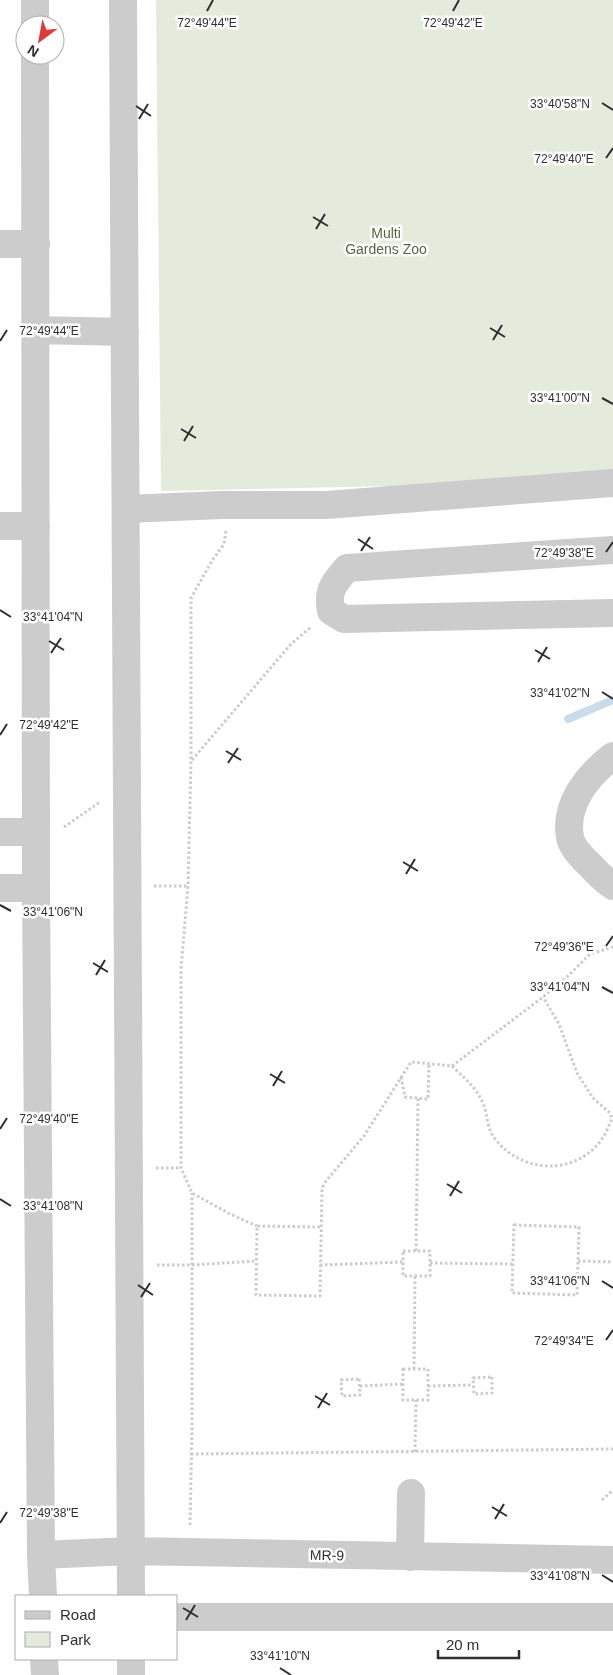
<svg xmlns="http://www.w3.org/2000/svg" width="613" height="1675" font-family="Helvetica,sans-serif">
  <style>
    .green { fill: #e4ebdd }
    .lines { fill: none; stroke-linecap: round; stroke-linejoin: round }
    .stream { stroke: #cadcea; stroke-width: 8 }
    .path { stroke: #ccc; stroke-width: 3; stroke-dasharray: 2.5 2.5; stroke-linecap: butt }
    .minor { stroke: #ccc; stroke-width: 28 }
    .ticks { fill: none; stroke: #2f2f2f; stroke-width: 2 }
    .labels { text-anchor: middle; dominant-baseline: central; stroke-width: 5; stroke-linejoin: round; paint-order: stroke }
    .park-label { font-size: 14px; fill: #50693e; stroke: #fff }
    .street-label { font-size: 14px; fill: #2f2f2f; stroke: #fff }
    .ticks-label { font-size: 12px; text-anchor: middle; fill: #2f2f2f; stroke: #fff; stroke-width: 5; stroke-linejoin: round; paint-order: stroke }
  </style>
  <rect width="100%" height="100%" fill="#fff"/>
  <path class="green" d="M156,0H613V481L161,491Z"/>
  <g class="lines">
    <path class="stream" d="M568,719L613,700"/>
    <path class="path" d="M226,531L224,544L213,559L191,598V761L188,886L181,969V1168L192,1193L230,1214L257,1226
      M192,760L291,644L311,627
      M64,827L100,802
      M154,886H188
      M452,1066L543,997L568,976L590,954L613,947
      M401,1077L405,1097L428,1099L429,1064
      M156,1168H181
      M514,1225L579,1227L577,1295L512,1293Z
      M320,1227L257,1226L256,1295L320,1296L322,1188L326,1181L364,1136L411,1062L452,1066C463,1077 475,1086 482,1101C488,1113 486,1129 496,1140C521,1172 572,1176 599,1143C605,1136 608,1127 612,1119L610,1113L593,1098L577,1073L559,1024L543,997
      M403,1251H430V1276H403Z
      M416,1251L418,1098
      M578,1261L613,1262
      M430,1263L513,1264
      M157,1265H191L256,1261
      M320,1265L403,1262
      M403,1369H428V1400H403Z
      M414,1369L415,1276
      M492,1377V1393L474,1394L473,1378Z
      M359,1379L360,1395L342,1396L341,1380Z
      M360,1386L403,1384
      M428,1386L473,1385
      M415,1452L416,1400
      M191,1454L613,1449
      M602,1500L613,1490
      M190,1525L192,1427V1193"/>
    <path class="minor" d="M35,0V25
      M123,0L131,1596
      M35,55L36,888L41,1555L43,1596
      M0,244H36
      M36,330L125,332
      M126,509L222,505H326L613,483
      M0,526H36
      M613,550L347,568C334,583 327,590 331,611L344,619L613,613
      M613,756C588,775 564,804 570,837C571,846 583,859 590,865C597,873 604,880 613,886
      M0,832H36
      M0,888H36
      M41,1555L130,1551L613,1560
      M410,1557L411,1493
      M176,1617H613
      M44,1659L45,1675
      M131,1659V1675"/>
  </g>
  <path class="ticks" d="M207,11L213,0M453,11L459,0M602,103L613,110M136,106L151,116M139,119L148,104M606,158L613,148M313,217L328,226M316,229L325,214M490,328L505,337M493,340L502,325M0,341L7,330M602,398L613,404M181,429L196,438M184,441L193,426M358,539L373,549M361,551L370,537M606,552L613,542M0,610L11,617M49,641L64,650M535,650L550,659M51,653L61,638M538,662L547,647M602,692L613,699M0,735L7,724M226,751L241,760M228,763L238,748M403,862L418,871M406,874L415,859M0,905L11,911M606,946L613,936M93,963L108,972M96,975L105,960M602,987L613,993M270,1074L285,1083M273,1086L282,1071M0,1129L7,1118M447,1184L462,1193M450,1196L459,1181M0,1199L11,1206M602,1281L613,1288M138,1285L153,1295M141,1297L150,1283M606,1340L613,1330M315,1396L330,1405M318,1408L327,1393M492,1507L507,1516M495,1519L504,1504M0,1523L7,1512M602,1575L613,1582M183,1608L198,1617M186,1620L195,1605M280,1668L291,1675"/>
  <g class="labels">
    <g class="park-label">
      <text x="386" y="233">Multi<tspan x="386" dy="16">Gardens Zoo</tspan></text>
    </g>
    <g class="street-label">
      <text transform="translate(327 1555) rotate(1)">MR-9</text>
    </g>
  </g>
  <g class="ticks-label">
    <text x="207" y="27">72°49'44"E</text>
    <text x="453" y="27">72°49'42"E</text>
    <text x="560" y="108">33°40'58"N</text>
    <text x="564" y="163">72°49'40"E</text>
    <text x="49" y="335">72°49'44"E</text>
    <text x="560" y="402">33°41'00"N</text>
    <text x="564" y="557">72°49'38"E</text>
    <text x="53" y="621">33°41'04"N</text>
    <text x="560" y="697">33°41'02"N</text>
    <text x="49" y="729">72°49'42"E</text>
    <text x="53" y="916">33°41'06"N</text>
    <text x="564" y="951">72°49'36"E</text>
    <text x="560" y="991">33°41'04"N</text>
    <text x="49" y="1123">72°49'40"E</text>
    <text x="53" y="1210">33°41'08"N</text>
    <text x="560" y="1285">33°41'06"N</text>
    <text x="564" y="1345">72°49'34"E</text>
    <text x="49" y="1517">72°49'38"E</text>
    <text x="560" y="1580">33°41'08"N</text>
    <text x="280" y="1660">33°41'10"N</text>
  </g>
  <rect x="15" y="1595" width="162" height="65" fill="#ffffff" stroke="#acacac"/>
  <rect x="25" y="1611" width="25" height="8" fill="#cccccc" stroke="#acacac"/>
  <text x="60" y="1620" font-size="15" fill="#2f2f2f">Road</text>
  <rect x="25" y="1632" width="25" height="15" fill="#e4ebdd" stroke="#acacac"/>
  <text x="60" y="1645" font-size="15" fill="#2f2f2f">Park</text>
  <g transform="translate(40 40) rotate(212)"><circle r="24" fill="#ffffff" stroke="#acacac"/>
  <path d="M0-4L9 19L0 12L-9 19Z" fill="#de393c"/>
  <text y="-8" font-size="14" font-weight="bold" text-anchor="middle" fill="#2f2f2f">N</text>
  </g>
  <path d="M438 1650v8h81v-8" fill="none" stroke="#2f2f2f" stroke-width="2.5"/>
  <text x="446" y="1650" font-size="15" fill="#2f2f2f" stroke="#ffffff" stroke-width="4" paint-order="stroke">20 m</text>
</svg>
